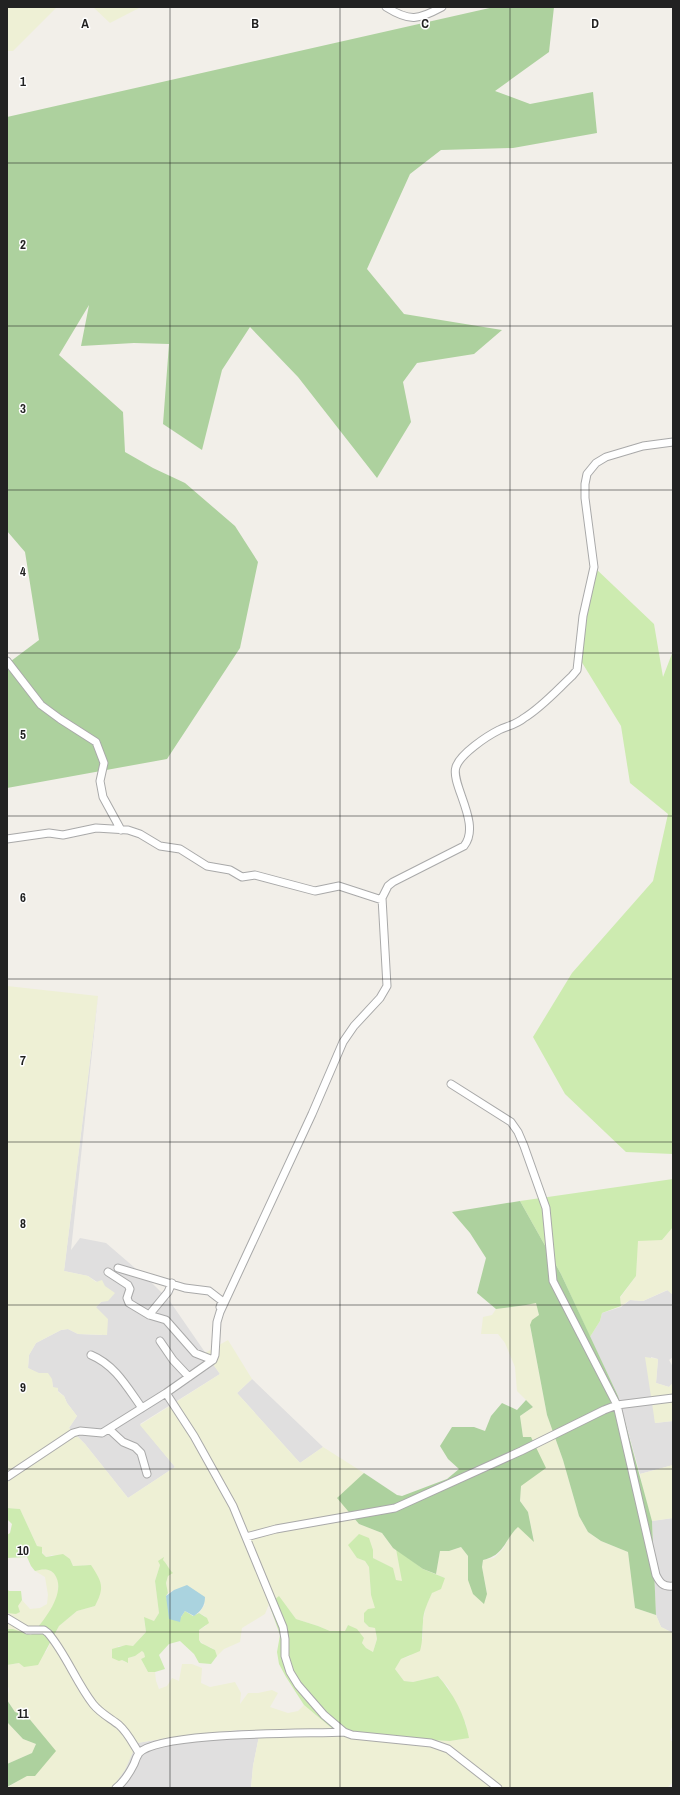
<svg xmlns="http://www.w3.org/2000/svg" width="680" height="1795" font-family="'Archivo Narrow',sans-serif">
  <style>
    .residential { fill: #e0dfdf }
    .farmland { fill: #eef0d5 }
    .grass { fill: #cdebb0 }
    .forest { fill: #add19e }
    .water { fill: #aad3df }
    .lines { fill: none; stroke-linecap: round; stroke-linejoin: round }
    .minor-casing { stroke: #a9a9a9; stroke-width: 9 }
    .minor { stroke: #fff; stroke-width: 7 }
    .grid { fill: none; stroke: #222; stroke-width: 1; stroke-opacity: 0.55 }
    .grid-label { font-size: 13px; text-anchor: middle; font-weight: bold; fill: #222; stroke: #fff; stroke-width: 3; stroke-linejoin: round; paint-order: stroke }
  </style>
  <rect width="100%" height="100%" fill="#f2efe9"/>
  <path class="residential" d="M98,996L71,1250L80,1238L106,1243L149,1280L169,1300L220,1374L140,1424L175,1467L128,1498L85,1444L69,1428L77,1416L67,1403L64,1396L53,1387L52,1381L28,1368L29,1355L36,1343L61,1330L68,1329L78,1334L102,1335L95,1308L101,1302L114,1293L88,1276L64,1271Z
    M668,1290L673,1295V1357L669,1360L673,1367V1383L669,1387L656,1383L658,1359L651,1357L655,1423L673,1421V1465L640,1474L618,1396L590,1337L600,1321L602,1313L621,1307L630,1300L643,1301Z
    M252,1379L323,1447L300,1463L237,1393Z
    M673,1518V1633L661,1627L656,1615L652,1521Z
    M238,1730L260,1731L253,1766L251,1788H112L137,1743L168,1738Z"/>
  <path class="farmland" d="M7,7H57L13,51H7Z
    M93,7H141L110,23Z
    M7,986L98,996L64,1271L88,1276L96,1282L102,1280L105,1286L115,1293L108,1301L101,1302L96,1307L108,1319L107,1335L78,1334L68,1329L61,1330L36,1343L29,1355L28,1368L39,1373H48L52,1379L53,1387L58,1388V1392L64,1396L67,1403L77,1416L69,1428L85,1444L128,1498L175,1467L140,1425L220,1374L205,1353L228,1340L252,1379L237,1393L300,1463L323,1447L364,1473L338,1498L359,1524L382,1533L393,1548L396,1549L402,1575V1582L396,1580L392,1568L373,1558V1550L357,1558L365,1561L369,1567L371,1595L375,1603V1608L364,1613V1622L369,1627L375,1628L377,1639L373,1652L366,1648L362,1643L364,1638L348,1625L345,1631H330L318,1626L296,1619L287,1607L269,1604L265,1614L242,1628L240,1642L224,1649L217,1656L215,1650L210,1647L205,1646L199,1640V1630L206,1626L205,1616L199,1613L205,1604L174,1590L168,1593L166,1583L168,1576L166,1563L160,1565L155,1581L159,1613L154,1621L144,1618L146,1632L133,1646H118L122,1660L127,1663V1658L135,1656L142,1651L144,1653L145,1657L141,1659L148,1672H155L156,1681L159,1689L167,1686L172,1678L179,1681L182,1664H192L202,1668L201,1683L210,1687L235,1682L241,1693L240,1704L248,1693H258L272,1690L278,1693L270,1707L288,1713L298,1711L304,1705L341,1736L450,1741L468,1738L466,1724L448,1687L438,1676L413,1682L404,1681L395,1669L401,1659L410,1656L423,1638V1621L426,1606L432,1593L445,1578L436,1574L440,1551H449L461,1547L468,1556V1580L487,1593L482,1567L483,1560L494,1558L503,1549L511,1534L519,1526L534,1541L528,1512L520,1501L523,1438L520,1416L533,1407L517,1391L515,1367L505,1343L498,1334H481L483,1317L492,1315L496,1309L526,1305L536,1302L539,1315L530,1326L547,1415L563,1460L579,1516L588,1532L601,1541L628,1552L635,1608L656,1615L661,1627L673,1633V1725L670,1731L671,1741H673V1782L667,1788H251L253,1766L260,1731L238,1730L168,1738L137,1743L125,1770L112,1788H7L46,1762L55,1751L27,1716L15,1712L7,1700L9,1689L7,1684V1665L19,1663L46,1652L59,1626L77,1611L95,1606L91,1565L73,1566L70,1559L52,1555L46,1557L37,1546L20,1509L7,1508Z
    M673,1227V1295L667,1290L643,1301L630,1300L621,1306L620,1298L636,1276L637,1240H662Z
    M645,1357L658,1359L656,1383L669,1387L673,1383V1421L655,1423Z
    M673,1465V1518L652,1521L644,1494L640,1474Z
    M41,1569L48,1570L55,1573L58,1581L59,1595L44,1622L31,1636L13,1629H7V1613H11L22,1600L30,1609L40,1608L47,1604L48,1595L45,1577L35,1571Z
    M7,1722L23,1739L36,1744L32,1753L7,1764Z"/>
  <path class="grass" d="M594,567L654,624L663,677L673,651V1154L626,1152L565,1094L533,1037L572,973L653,881L668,814L630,783L621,726L578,656Z
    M673,1179V1227L662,1240L638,1241L636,1276L620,1297L621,1306L602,1313L600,1321L590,1337L561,1274L520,1201Z
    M7,1508L20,1509L37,1546L42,1547V1553L46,1557L63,1554L70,1559L73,1566L91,1565C102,1582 105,1587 95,1606L77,1611L59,1626L38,1665L24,1667L19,1663L7,1665V1629H13L31,1635C43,1622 67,1593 55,1575C51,1568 42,1569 35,1571L31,1566L27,1557L7,1558V1535L10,1533L12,1524L7,1519Z
    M359,1534L369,1538L373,1550V1558L393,1568L396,1580L402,1581L396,1549L423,1569L445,1578L441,1589L432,1593C428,1602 423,1612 423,1622C422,1633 423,1640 420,1651L401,1659L395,1669L404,1681L413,1682L438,1676C453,1693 465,1715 469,1738L450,1741L341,1736L304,1705L286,1677L279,1664L277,1652L280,1635L269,1604L279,1596L296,1619L318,1626L330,1631H345L348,1625L357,1629L364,1638L362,1643L366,1648L373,1652L377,1639L375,1628L369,1627L364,1622V1613L368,1609L375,1608L371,1595L369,1567L365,1561L357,1558L348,1545Z
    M164,1557L163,1560C167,1564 168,1568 173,1573L168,1576L166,1583L168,1593L166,1596L168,1605L181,1617L185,1611L193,1616L199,1613L207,1618L209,1623L199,1630V1640L201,1643L215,1650L217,1656L211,1664L199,1663L194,1654L180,1641L169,1644L159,1655L165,1669L155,1672H148L141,1659L145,1657L144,1653L142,1651L135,1656L128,1658V1663L122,1660L119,1661L112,1658V1649L126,1645L133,1646L146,1632L144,1617L154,1621L159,1613L155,1581L160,1565L158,1561Z
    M7,1589L9,1591H21L22,1600L18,1606L20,1612L16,1614L7,1613Z"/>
  <path class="forest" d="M494,7H554L549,52L495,91L530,104L593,92L597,133L513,148L441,150L410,174L367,269L404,314L502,330L474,354L417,363L403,382L411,422L377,478L298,377L250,327L222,370L202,450L163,424L169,344L134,343L81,346L89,305L59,355L123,412L125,452L153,468L185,483L235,526L258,562L240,648L167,759L7,788V664L39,640L25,552L7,531V117Z
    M520,1201L561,1274L618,1396L652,1521L656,1615L635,1608L628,1552L601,1541L588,1532L579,1516L563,1460L547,1415L530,1325L532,1320L539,1315L536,1303L526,1305L496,1309L477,1293L486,1258L470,1233L452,1212Z
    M526,1400L533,1407L520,1416L523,1437H531L546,1468L521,1486L520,1501L528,1512L534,1542L518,1527C504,1540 505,1555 483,1560L482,1567L487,1594L484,1604L473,1594L468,1580V1556L461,1547L449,1551H440L436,1574L423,1569L393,1548L382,1533L359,1524L337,1498L364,1473L397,1495L402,1496L447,1479L459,1469L448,1459L440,1446L452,1427H474L485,1431L491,1416L502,1403L517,1410Z
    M7,1700L15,1712L27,1716L56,1751L35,1776H27L7,1787V1764L32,1753L36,1744L23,1739L7,1722Z"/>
  <path class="water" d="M187,1585L205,1597C205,1606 201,1611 194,1616L185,1611L181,1617L180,1622L169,1619L166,1596L174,1590Z"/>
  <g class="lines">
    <defs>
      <path id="minor" d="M386,7C410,22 418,20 442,7
        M7,661L41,705L60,719L96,742L104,763L100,781L103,797L121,830
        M7,839L49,833L63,835L96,828L128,830L140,834L160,846L180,849L207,866L230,870L242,877L255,875L315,891L339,886L382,900
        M451,1084L511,1122L518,1132L524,1146L546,1208L553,1281L617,1405L656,1575C660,1583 663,1587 673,1586
        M118,1268L185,1288L209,1291L222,1301L220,1307
        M108,1272L128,1285L130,1289L127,1298L129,1303L149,1315L166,1320L195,1353L213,1360
        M149,1315L168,1292L172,1283
        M160,1341L173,1360L189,1377
        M91,1355C115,1365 127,1387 142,1408
        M166,1393L213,1360L215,1355L217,1322L220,1312L312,1114L343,1042L354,1026L380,998L387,986L382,898L388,886L393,882L464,846C482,824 450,784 456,767C460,754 487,736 499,730C508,726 517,724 524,718C542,707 557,690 572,676L577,670L583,616L594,567L585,498V484L587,474L596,463L606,457L643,446L673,442
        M110,1430L123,1442L135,1447L141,1453L147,1474
        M7,1477L73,1433L80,1431L102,1433L166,1393L194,1436L233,1506L283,1627L285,1639V1656L290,1672L298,1685L324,1715L344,1732L352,1735L431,1743L448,1749L498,1788
        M246,1537L276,1529L395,1508L521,1451L604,1410L617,1405L673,1398
        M7,1618L27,1630H44L48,1633C66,1654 76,1682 93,1704C100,1713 110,1718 119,1725C128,1733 133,1744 139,1753
        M116,1788C124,1782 129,1774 134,1764C135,1761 137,1756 139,1753C160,1731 309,1734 344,1732"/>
    </defs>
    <use href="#minor" class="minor-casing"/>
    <use href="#minor" class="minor"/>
  </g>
  <path class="grid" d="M170,7V1788M340,7V1788M510,7V1788M7,163H673M7,326H673M7,490H673M7,653H673M7,816H673M7,979H673M7,1142H673M7,1305H673M7,1469H673M7,1632H673"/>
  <g class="grid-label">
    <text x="85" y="28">A</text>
    <text x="255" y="28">B</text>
    <text x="425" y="28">C</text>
    <text x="595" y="28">D</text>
    <text x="23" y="86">1</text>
    <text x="23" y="249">2</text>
    <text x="23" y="413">3</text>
    <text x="23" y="576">4</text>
    <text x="23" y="739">5</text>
    <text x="23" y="902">6</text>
    <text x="23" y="1065">7</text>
    <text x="23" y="1228">8</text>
    <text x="23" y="1392">9</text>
    <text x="23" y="1555">10</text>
    <text x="23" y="1718">11</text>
  </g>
  <rect width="680" height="1795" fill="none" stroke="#222222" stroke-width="16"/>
</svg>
